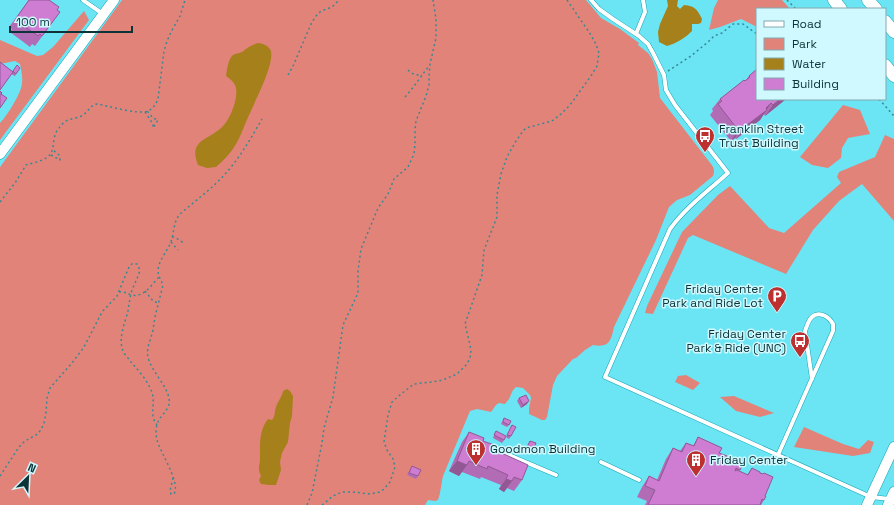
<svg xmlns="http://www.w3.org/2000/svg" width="894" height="505" font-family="'Space Grotesk',sans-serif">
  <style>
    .green { fill: #e2837a }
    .water { fill: #a6801a }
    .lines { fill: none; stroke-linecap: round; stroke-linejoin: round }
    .service-casing { stroke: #14a5b3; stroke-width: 5 }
    .tertiary-casing { stroke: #14a5b3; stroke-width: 11 }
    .primary-casing { stroke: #14a5b3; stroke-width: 13 }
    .path { stroke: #398891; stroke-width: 1.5; stroke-dasharray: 2 3; stroke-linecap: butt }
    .service { stroke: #fff; stroke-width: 4 }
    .tertiary { stroke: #fff; stroke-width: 10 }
    .primary { stroke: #fff; stroke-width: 12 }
    .wall { fill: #b26cb5 }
    .shaded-wall { fill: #915893 }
    .building { fill: #cf7dd2; stroke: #915893 }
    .labels { text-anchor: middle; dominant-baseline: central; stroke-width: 3; stroke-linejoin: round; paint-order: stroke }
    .poi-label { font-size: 12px; fill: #0c3438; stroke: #cff9ff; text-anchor: start }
  </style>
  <rect width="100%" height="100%" fill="#6be4f3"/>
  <path class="green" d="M122,0H586L601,18L620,29L639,43L638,45L648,53L652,59L657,72L660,98L711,164C714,168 715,171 713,176L690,195L677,200L669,207L656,240L614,327C611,341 609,348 593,345L585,350L576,358L573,359L557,376L553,385L547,417L545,420H542L529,414V408L531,398L530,395L523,388L516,387L513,390L509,399L505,404L499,403L496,405L491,412L477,409L470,411L443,476C441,484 441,492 438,500L435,501L428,500L425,505H0V167Z
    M718,0H782L790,9H757V27L741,19L720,27L709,30L714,8Z
    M84,11L89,20L0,140V123C7,116 22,92 22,83C23,77 21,70 20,64L15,61L0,64V40L37,56L43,55L53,47Z
    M843,105L860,110L870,134L848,138L842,148L841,158L828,168L812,165L800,157Z
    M885,135L894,139V221L862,184L839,201L813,230L786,274L693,235L688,238L653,314L645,313L647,306L682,232L718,195L730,186L769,228L784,233L841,183L837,177L839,172L875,157Z
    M686,375L700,383L693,390L675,382L678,376Z
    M734,396L774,413L760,417L736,411L720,397Z
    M804,427L843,444L859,449L868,440L874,442L870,453L853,456L794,447Z"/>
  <path class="water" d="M667,0H678L677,6L680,9L684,5C695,6 697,9 702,19L701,23L698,24H692V31C685,38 677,43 667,46L659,42L658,32L660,24L668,6Z
    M259,43C264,44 269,46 271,51C274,65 256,99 250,113C245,123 242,134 236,144C231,153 224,160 216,167L207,168L198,165C188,140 208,140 221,128C230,121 240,95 235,85C233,81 229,78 226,76C227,70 228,59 233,55C236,53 238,54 242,52C247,48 252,44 259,43Z
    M287,389L290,391L293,396L292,416L290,423L288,442L282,453L280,462L281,470L276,485H269L261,484L259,480L261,476C257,467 260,467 260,458C260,444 259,430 268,419L272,420C276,415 274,412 276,407C278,401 282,397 283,391Z"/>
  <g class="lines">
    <defs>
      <path id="service" d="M83,0L103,14
        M591,0L599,9L613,19L639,36L648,44L653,53L664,75L666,90L675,105L728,173C708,191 686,207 670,229L605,377L871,497L890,499
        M636,34L645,12L643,0
        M492,448L556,475
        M778,455L833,331C833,330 833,325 833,324C830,318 822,312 815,315C809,317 807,326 805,331L812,379
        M601,462L639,480"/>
      <path id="tertiary" d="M0,154L114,0
        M867,505L894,447
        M888,505L894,492"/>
      <path id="primary" d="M834,0L841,9
        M868,0L876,9
        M885,21L894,32
        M885,65L894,76"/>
    </defs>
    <use href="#service" class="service-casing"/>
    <use href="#tertiary" class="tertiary-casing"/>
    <use href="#primary" class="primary-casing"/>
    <path class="path" d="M787,0L796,9
      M408,70C412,74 415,75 422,75
      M668,71L691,56L708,42L714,36L722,33L733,24H743L757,34
      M288,75L293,66L312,22L316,16L321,11L332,7L339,0
      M405,97C414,87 421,76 429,66
      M879,99L894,116
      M145,112L153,124V128L158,120L153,118L147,111
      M51,155L60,160L59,155L53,150
      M0,202L15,183L26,165C32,163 40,162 46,158C57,152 50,138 59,128C61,125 65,121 68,120C73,118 79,118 83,115C89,111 90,105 97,104C109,106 138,115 148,111C153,109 156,104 158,99L164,51L167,41L171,32L180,16L185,0
      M172,237C177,237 180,242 185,243
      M171,242L178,250
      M145,291L153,301L158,303
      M119,292C124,291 127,294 132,295C144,298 152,284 159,277
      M0,476L19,447L25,441L36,435L41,430L44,423L46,413L47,398L50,388L72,363L84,347L102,312L117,296L129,267C132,263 133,263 137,264L140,270C138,277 135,283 132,290C130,297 129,304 128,311C125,323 117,340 124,353C126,356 129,359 131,362C138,370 147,380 151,390C157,403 148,413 157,425
      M173,478L170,491L171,494H174C181,483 160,452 157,440C155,432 156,423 161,417C164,413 168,409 169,404C172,390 151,372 148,357C146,348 151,339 153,330C154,323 155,316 157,309C159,301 161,293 163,285C161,280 158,276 158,270C159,260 166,253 170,244C175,233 172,224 180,214C196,200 213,188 226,173C241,156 251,138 262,119
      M307,505L312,493L322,443L324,428L333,397L343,325L358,293V271L361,249L378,208L388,194L394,179L408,167L414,154L415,144V129L416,121L426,96L429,85V76L430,64L436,38V19L433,0
      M322,505L333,496L342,492H353L370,494L380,492L384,489L390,482L395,467L393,459L387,450L384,442L388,415L392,402L401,394L414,384L439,381L445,379L457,374L467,364L470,358L471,351L470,345L465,324L482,275L484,250L497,217V195L501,174L507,157L516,141L523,131L526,128L552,121L561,114L570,105L591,76L597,66L599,53L596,44L589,32L567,0"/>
    <use href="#service" class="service"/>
    <use href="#tertiary" class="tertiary"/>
    <use href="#primary" class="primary"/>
  </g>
  <path class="wall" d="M29,0L57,10L52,23L35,46L32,44L30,47L10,32L12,29L9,27Z
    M0,62L12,71L20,68L15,76L11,74L0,90Z
    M757,69V99H786L765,116L764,114L760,120L736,139L735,138L731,141L710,115L713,111L712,109L720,99L745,81L749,76Z
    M519,398L527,404L521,408L517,401Z
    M504,418L509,425L507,427L501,424Z
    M512,425L511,436L509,439L506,437Z
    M496,431L504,440L502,443L493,438Z
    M469,432L483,441L495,450L522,480L514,491L507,488L504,492L499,489L501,485L481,477L480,479L462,472L459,476L449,471L462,442Z
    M698,437L719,453L725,460L734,464L736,460L743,464L739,471L747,475L752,468L760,473L765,496L764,500L761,505H645L647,501L637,497L642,487L649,476L657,480L666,459L673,448L680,451L686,443L693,446Z
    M530,441L533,450L531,452L525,450Z
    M412,466L418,476L416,479L407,475Z"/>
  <path class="shaded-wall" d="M780,99H786L765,116L773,105Z
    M771,103L760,120L736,139L743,128Z
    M742,127L735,138L731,141L738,130Z
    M529,401L527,404L521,408L523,405Z
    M457,461L467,465L459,476L449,471Z
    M506,479L512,481L504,492L499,489Z"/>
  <path class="building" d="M29,0H49L59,7L57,10L60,12L42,36L40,34L38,36L17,21L19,19L17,17Z
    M0,62L13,72L0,90Z
    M17,65L20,68L16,74L13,71Z
    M757,69V99H780L773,105L771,103L766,108L767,110L743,128L742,127L738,130L718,104L722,101L720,99L744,80L745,81L750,77L749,76Z
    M0,91L2,93L1,94L7,98L0,108Z
    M526,395L529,401L523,405L519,398Z
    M504,418L511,421L509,425L503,422Z
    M512,425L516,427L511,436L507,435Z
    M496,431L506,436L504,440L494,435Z
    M469,432L484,438L483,441L497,446L495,450L528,465L522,480L514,477L512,481L506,479L508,475L488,466L487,469L469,461L467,465L457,461Z
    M698,437L722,448L719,453L727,456L725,460L734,464L736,460L743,464L740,470L736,468L735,471L737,470L748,475L752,468L760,472V473L763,474L764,473L773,477L765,496H766L764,500L762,499L760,505H648L655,490L645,486L649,476L659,481L673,448L682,452L686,443L694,446Z
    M530,441L536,443L533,450L527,447Z
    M412,466L421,470L418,476L409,473Z"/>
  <defs>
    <symbol id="bus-pin" viewBox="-11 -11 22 30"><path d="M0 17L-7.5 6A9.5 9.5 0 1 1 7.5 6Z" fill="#be2f2f" stroke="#cff9ff"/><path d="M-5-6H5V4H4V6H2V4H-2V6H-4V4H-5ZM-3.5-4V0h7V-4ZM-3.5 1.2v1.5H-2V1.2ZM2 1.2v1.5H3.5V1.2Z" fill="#fff"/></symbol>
    <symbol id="parking-pin" viewBox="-11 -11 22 30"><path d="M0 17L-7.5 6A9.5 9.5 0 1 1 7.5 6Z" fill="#be2f2f" stroke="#cff9ff"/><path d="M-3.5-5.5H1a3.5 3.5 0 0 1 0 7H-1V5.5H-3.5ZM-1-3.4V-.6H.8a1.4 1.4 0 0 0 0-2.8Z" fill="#fff"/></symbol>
    <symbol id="building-pin" viewBox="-11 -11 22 30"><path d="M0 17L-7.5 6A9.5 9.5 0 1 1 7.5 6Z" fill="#be2f2f" stroke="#cff9ff"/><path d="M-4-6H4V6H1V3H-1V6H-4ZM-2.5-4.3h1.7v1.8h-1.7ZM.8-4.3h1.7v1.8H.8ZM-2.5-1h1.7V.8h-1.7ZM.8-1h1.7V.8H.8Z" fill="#fff"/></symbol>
  </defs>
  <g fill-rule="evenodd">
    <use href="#bus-pin" x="694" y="125" width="22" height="30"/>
    <use href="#parking-pin" x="766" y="285" width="22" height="30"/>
    <use href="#bus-pin" x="789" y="330" width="22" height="30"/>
    <use href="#building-pin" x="465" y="438" width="22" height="30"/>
    <use href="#building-pin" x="685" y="449" width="22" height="30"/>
  </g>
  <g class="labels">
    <g class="poi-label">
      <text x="719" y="129">Franklin Street<tspan x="719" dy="14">Trust Building</tspan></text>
      <text x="763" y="289" text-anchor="end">Friday Center<tspan x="763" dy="14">Park and Ride Lot</tspan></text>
      <text x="786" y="334" text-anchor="end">Friday Center<tspan x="786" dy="14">Park &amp; Ride (UNC)</tspan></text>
      <text x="490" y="449">Goodmon Building</text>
      <text x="710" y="460">Friday Center</text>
    </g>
  </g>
  <rect x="756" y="8" width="130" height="92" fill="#cff9ff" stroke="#81aaaf"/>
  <rect x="764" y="21" width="20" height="6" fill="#ffffff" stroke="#81aaaf"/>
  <text x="792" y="28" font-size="12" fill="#0c3438">Road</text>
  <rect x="764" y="38" width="20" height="12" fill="#e2837a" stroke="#81aaaf"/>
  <text x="792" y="48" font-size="12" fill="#0c3438">Park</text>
  <rect x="764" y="58" width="20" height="12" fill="#a6801a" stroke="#81aaaf"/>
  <text x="792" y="68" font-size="12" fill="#0c3438">Water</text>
  <rect x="764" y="78" width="20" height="12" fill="#cf7dd2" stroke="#81aaaf"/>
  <text x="792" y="88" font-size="12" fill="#0c3438">Building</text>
  <g transform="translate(28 477) rotate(24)" stroke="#cff9ff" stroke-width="3" paint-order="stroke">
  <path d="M0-3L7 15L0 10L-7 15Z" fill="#0c3438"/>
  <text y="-6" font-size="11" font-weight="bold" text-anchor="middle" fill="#0c3438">N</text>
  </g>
  <path d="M10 26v6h122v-6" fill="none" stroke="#0c3438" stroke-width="2"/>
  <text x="16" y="26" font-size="12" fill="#0c3438" stroke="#cff9ff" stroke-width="3" paint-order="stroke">100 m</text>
</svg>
